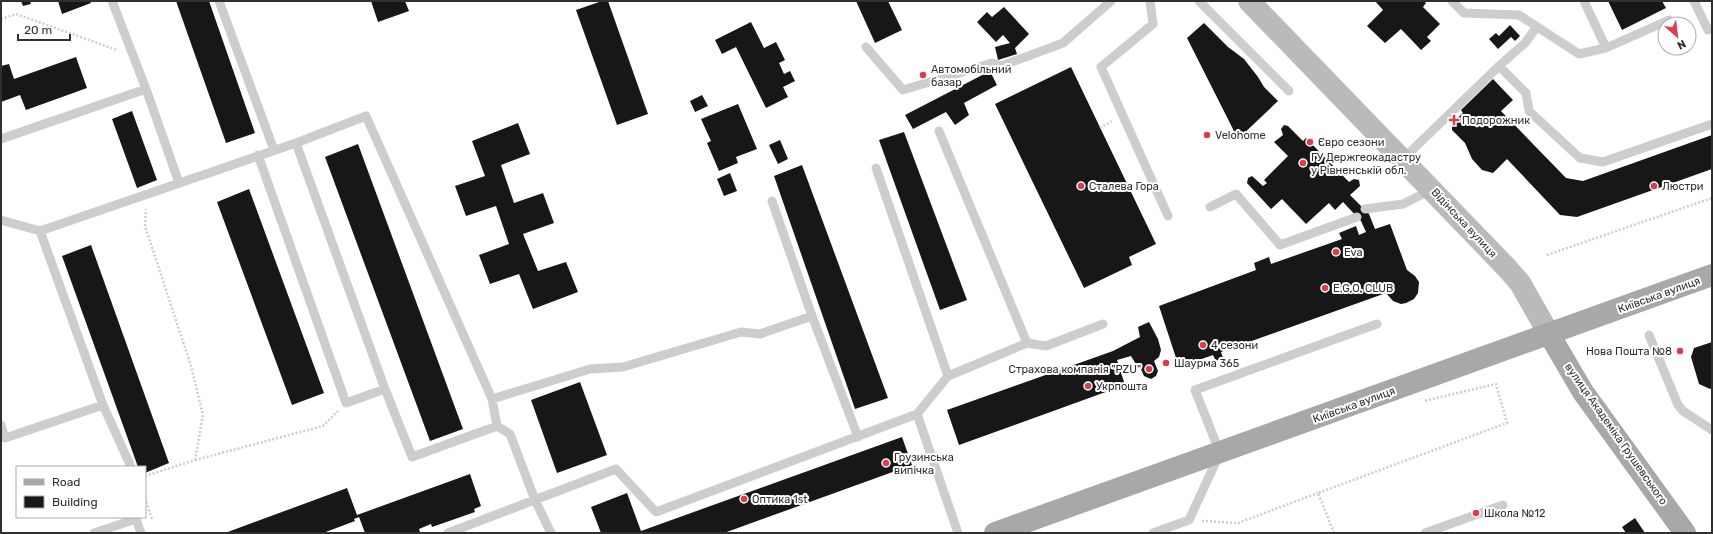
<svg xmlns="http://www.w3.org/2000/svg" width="1713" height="534" font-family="Rubik,sans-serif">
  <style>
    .building { fill: #171717 }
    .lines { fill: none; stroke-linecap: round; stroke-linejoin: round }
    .path { stroke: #cdcdcd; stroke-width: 2.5; stroke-dasharray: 2 2; stroke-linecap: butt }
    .lane { stroke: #cdcdcd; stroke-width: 9 }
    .secondary { stroke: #bababa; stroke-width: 22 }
    .primary { stroke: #a8a8a8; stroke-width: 22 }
    .poi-dot { fill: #dc3c4f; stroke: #fff; stroke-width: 1.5 }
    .labels { text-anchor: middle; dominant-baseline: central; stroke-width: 4; stroke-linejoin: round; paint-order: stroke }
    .poi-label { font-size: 11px; fill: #303030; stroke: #fff; text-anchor: start }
    .street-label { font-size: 11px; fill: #303030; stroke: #fff }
  </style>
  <rect width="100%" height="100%" fill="#fff"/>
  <path class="building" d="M21,1H30L31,4L23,6Z
    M58,1H90L91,3L62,14Z
    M176,1H209L255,133L226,143Z
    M371,1H405L409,11L378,22Z
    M602,1H608L648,114L617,125L576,10Z
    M856,1H888L902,30L875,43Z
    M1375,1H1424L1426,3L1423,7L1440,24L1427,37L1431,41L1421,50L1401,29L1385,43L1367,26L1383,10Z
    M1608,1H1662L1666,8L1622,30Z
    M1004,7L1029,34L1015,48L1017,54L998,60L995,47L1010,43L1003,35L996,42L977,22L987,12L992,17Z
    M751,22L764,48L776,42L785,60L779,63L784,74L790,71L795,81L783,87L788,97L766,108L736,47L722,54L715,40Z
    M1204,23L1228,47L1244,59L1258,77L1264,87L1278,101L1238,139L1187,38Z
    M1510,25L1520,36L1515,41L1511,37L1498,49L1489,39L1496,33L1499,36Z
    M76,57L87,88L26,110L20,95L1,102V66L9,64L14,79Z
    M1071,67L1156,244L1129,257L1132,265L1084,288L995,104Z
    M990,71L997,85L964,103L969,115L955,125L946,112L913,129L905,115Z
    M1493,79L1513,100L1501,111L1566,178L1583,181L1712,135V169L1577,217L1560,215L1507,159L1493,173L1482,170L1472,159L1465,143L1452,130V123L1463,113L1461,110Z
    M702,95L708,106L695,112L690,101Z
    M738,104L757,149L736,157L738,163L719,171L707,143L711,141L701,119Z
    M132,111L157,180L137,188L112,119Z
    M518,123L530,154L501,165L514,203L543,193L554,223L523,234L538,271L566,262L578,292L533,309L519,274L490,284L479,255L509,244L496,206L466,216L455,186L485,176L472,141Z
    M1284,125L1288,126L1303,141L1306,138L1349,182L1354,179L1359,180L1360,186L1350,195L1369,214L1375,229L1390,224L1407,270L1415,276L1419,282L1418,293L1414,299L1406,303L1401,304L1393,301L1386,293L1221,352L1223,358L1216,361L1213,355L1179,367L1159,306L1256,270L1254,263L1269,257L1271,264L1342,239L1339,233L1356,226L1359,235L1366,232L1361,221L1343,202L1335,210L1329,203L1306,224L1282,199L1271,209L1247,183L1248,178L1252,176L1263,186L1267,183L1264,180L1288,156L1274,142L1283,135L1281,129Z
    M904,132L967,300L940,310L879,140Z
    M780,140L788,159L778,164L769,145Z
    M358,144L463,429L430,441L325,157Z
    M802,165L888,398L855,409L774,176Z
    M730,173L737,191L724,196L717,179Z
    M249,189L324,393L292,405L217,202Z
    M91,245L169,463L145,473V467H138L62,256Z
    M1149,322L1158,339L1161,350L1159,357L1154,361L1158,371L1156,376L1151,379L1144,376L1140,367L1137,366L1131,356L1117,360L1125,385L959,445L947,410L1113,351L1140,337L1138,327Z
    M1712,342V388L1710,389L1699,384L1691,357L1694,348Z
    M580,382L607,455L557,473L531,400Z
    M902,437L912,465L724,533H601L591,507L627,493L641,531Z
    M470,474L481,506L474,509L475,512L432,527L431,524L419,529L420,532L417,533H365L359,517L354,519L355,521L323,533H225L347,488L357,515Z
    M1635,518L1645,533H1626L1622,527Z"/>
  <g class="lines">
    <path class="path" d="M1,19L16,14L117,50
      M1100,128L1112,121
      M1547,255L1712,198
      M195,460L323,426L338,411
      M145,476L195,460L203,415L191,366L145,226L146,209
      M145,498L152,519
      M1202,521L1238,523L1318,493
      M1334,533L1318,493L1507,423L1496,384L1424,401"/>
    <path class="lane" d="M112,1L146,89
      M219,1L274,150
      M1150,1L1153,24L1101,67L1168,216
      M1199,1L1289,91
      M1452,1L1464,13L1519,15L1579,54L1606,48L1669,20
      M1584,1L1606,48
      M1694,1L1708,30
      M866,47L903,90L992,63L1001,66L1063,43L1111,1
      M1499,66L1525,43L1536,28
      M1,139L146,89L179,183
      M296,143L385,389L412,457L497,426
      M258,155L346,403L385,389
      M1403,159L1499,66L1526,93L1529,111L1580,158L1603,162L1712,124
      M876,168L948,376
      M772,201L812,316
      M1210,207L1236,194L1280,245L1357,217
      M1365,209L1403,204L1431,190
      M1,220L40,231L296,143L366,116L492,399L497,426L510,434L535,500L551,533
      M1649,335L1678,405L1683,411L1712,430
      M1027,343L1046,346L1103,324
      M492,399L590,369L623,367L741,332L760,334L812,316L858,437
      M103,405L131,467
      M917,414L948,376L1027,343L939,131
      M1,425L5,438L103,405L40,231
      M94,533L136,519L141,533
      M448,533L616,469L656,512L917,414L958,533
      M1153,533L1189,520L1220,453L1195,390L1377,324
      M1425,533L1503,505"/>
    <path class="secondary" d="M1249,1L1506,267L1520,283L1549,334"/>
    <path class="primary" d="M1549,334L1583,392L1685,533
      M995,533L1712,275"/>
  </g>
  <g class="poi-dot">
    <circle cx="923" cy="75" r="4"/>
    <path d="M1452 114h4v4h4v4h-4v4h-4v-4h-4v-4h4z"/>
    <circle cx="1207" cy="135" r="4"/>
    <circle cx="1310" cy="142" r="4"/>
    <circle cx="1303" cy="163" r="4"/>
    <circle cx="1081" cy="186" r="4"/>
    <circle cx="1654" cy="186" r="4"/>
    <circle cx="1336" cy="252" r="4"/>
    <circle cx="1325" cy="288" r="4"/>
    <circle cx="1203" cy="345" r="4"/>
    <circle cx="1680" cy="351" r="4"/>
    <circle cx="1166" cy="363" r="4"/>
    <circle cx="1149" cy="369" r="4"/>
    <circle cx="1088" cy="386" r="4"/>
    <circle cx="886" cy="463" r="4"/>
    <circle cx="744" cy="499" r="4"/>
    <circle cx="1476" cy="513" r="4"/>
  </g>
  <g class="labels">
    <g class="poi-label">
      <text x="931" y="69">Автомобільний<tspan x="931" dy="13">базар</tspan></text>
      <text x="1462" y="120">Подорожник</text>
      <text x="1215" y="135">Velohome</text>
      <text x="1318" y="142">Євро сезони</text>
      <text x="1311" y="157">ГУ Держгеокадастру<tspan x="1311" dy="13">у Рівненській обл.</tspan></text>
      <text x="1089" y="186">Сталева Гора</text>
      <text x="1662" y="186">Люстри</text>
      <text x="1344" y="252">Eva</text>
      <text x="1333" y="288">E.G.O. CLUB</text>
      <text x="1211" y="345">4 сезони</text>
      <text x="1672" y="351" text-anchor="end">Нова Пошта №8</text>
      <text x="1174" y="363">Шаурма 365</text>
      <text x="1141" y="369" text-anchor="end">Страхова компанія "PZU"</text>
      <text x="1096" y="386">Укрпошта</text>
      <text x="894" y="457">Грузинська<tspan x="894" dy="13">випічка</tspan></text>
      <text x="752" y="499">Оптика 1st</text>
      <text x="1484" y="513">Школа №12</text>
    </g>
    <g class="street-label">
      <text transform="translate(1464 223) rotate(47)">Відінська вулиця</text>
      <text transform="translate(1659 295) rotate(-20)">Київська вулиця</text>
      <text transform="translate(1354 405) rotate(-20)">Київська вулиця</text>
      <text transform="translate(1616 434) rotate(55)">вулиця Академіка Грушевського</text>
    </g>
  </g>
  <rect width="1713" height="534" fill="none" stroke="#303030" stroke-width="4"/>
  <rect x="16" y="466" width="130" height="52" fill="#ffffff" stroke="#acacac"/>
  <rect x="24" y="479" width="20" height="6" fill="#a8a8a8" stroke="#acacac"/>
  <text x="52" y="486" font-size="12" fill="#303030">Road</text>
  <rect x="24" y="496" width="20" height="12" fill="#171717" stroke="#acacac"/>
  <text x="52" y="506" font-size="12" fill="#303030">Building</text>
  <g transform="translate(1677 36) rotate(152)"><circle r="19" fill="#ffffff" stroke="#acacac"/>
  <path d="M0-3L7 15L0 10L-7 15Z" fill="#dc3c4f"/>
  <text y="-6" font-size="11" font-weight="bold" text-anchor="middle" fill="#303030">N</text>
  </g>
  <path d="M18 34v6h52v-6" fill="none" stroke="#303030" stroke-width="2"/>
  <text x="24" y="34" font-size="12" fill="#303030" stroke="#ffffff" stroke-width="3" paint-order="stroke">20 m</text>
</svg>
